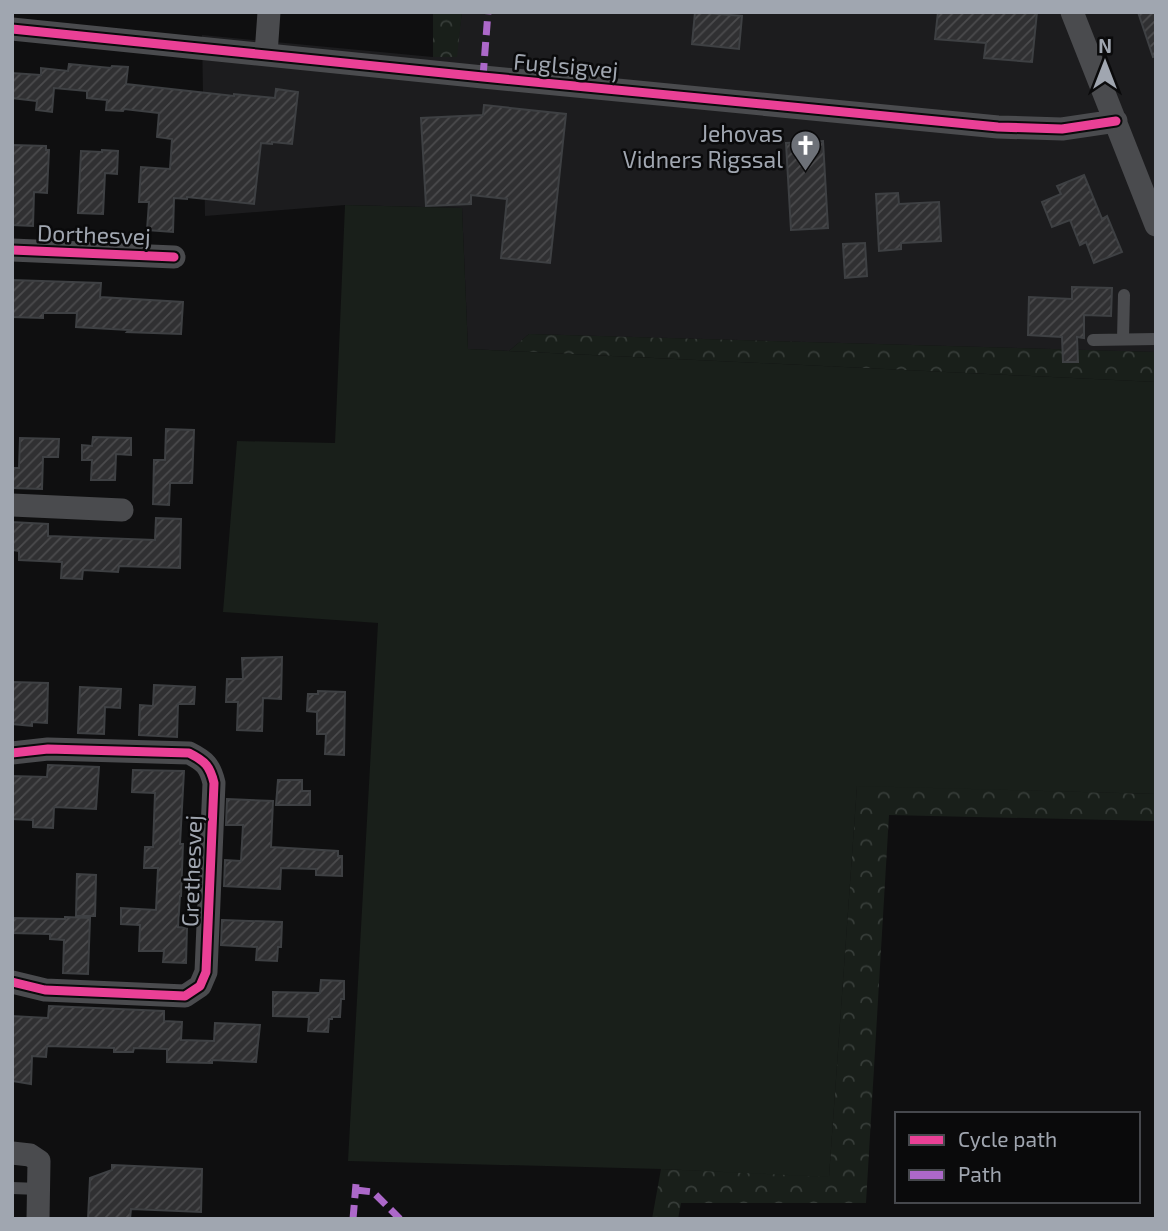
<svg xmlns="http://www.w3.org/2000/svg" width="1168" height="1231" font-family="'Exo 2',sans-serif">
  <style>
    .built { fill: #1c1c1e }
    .forest { fill: url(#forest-crowns) }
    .pitch { fill: #191f1a }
    .building { fill: url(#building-hatch); stroke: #3e4043; stroke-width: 2 }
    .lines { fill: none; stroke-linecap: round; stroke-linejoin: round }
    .lane { stroke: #4a4b4e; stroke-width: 12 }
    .street { stroke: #4a4b4e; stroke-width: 23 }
    .quiet { stroke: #ac68c9; stroke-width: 7; stroke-dasharray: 14 7; stroke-linecap: butt }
    .cycleway-casing { stroke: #0a0a0b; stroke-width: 13 }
    .cycleway { stroke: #ea4096; stroke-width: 9 }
    .labels { text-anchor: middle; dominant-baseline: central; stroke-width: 5; stroke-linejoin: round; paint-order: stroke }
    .street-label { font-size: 23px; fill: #a0a6b0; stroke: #0a0a0b }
    .poi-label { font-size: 23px; fill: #a0a6b0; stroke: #0a0a0b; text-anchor: end }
  </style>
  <defs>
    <pattern id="forest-crowns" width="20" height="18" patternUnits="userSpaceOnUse" patternTransform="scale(1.75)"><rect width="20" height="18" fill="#191f1a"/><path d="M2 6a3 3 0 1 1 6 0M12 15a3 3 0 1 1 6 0" fill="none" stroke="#373d39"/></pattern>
    <pattern id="building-hatch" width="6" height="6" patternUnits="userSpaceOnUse" patternTransform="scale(1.75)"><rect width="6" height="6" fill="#303032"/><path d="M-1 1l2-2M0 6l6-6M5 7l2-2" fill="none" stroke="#4b4b4d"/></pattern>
  </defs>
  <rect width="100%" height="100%" fill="#0f0f10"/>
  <path class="built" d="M462,12H1156V352L529,334L509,351L468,349L462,208L345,205L205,216L202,35L433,57H456Z"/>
  <path class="forest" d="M433,12H462L457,57H433Z
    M529,334L1156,352V382L509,351Z
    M857,785L1156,794V821L889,815L866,1203H681L678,1219H652L661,1169L829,1176Z"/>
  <path class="pitch" d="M345,205L462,208L468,349L1156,382V794L857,786L829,1177L661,1169L348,1161L378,623L223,612L237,441L335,443Z"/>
  <path class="building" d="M695,12L742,16L739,49L692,44Z
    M938,12H1037L1032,62L984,58L986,43L935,39Z
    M1138,12H1156V56L1153,57Z
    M69,64L111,68L112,66L128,67L126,84L234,96V94L275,98L276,89L298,92L292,144L272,142V144L261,143L254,204L187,197V199L174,198L173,232L147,230L149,202H139L141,167L170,169L172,139L157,137L159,113L124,109L123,111L106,110L107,100L87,98V91L54,88L52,112L36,110L37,101L12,98V73L41,75V68L68,71Z
    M484,105L566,114L550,263L501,258L507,199L471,195V204L426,206L421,118L483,115Z
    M823,141L828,228L791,230L786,143Z
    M12,145L46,146V150H49L47,193L34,192L33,226L12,225Z
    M102,150L118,151L117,174L105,173L103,214L78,213L81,151L102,152Z
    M1084,175L1102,219L1107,216L1122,252L1094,263L1086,242L1080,245L1070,220L1052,227L1042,202L1061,194L1057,186Z
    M898,193L899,204L939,202L941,241L901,243V249L879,251L876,194Z
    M865,243L867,276L845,278L843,244Z
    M12,280L101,283L100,297L183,302L181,334L127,332L129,330L76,327L77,313H43V318L12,317Z
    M1072,287L1112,288L1111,316L1084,315V338L1077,337L1078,362H1063L1062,337L1028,335L1029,297L1072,299Z
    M166,429L194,430L192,483H170L169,505L153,504L154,460H165Z
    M93,437L131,438V455L116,454L115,480H91L92,460H82V445L92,446Z
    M20,438L59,439L58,457H43L42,489L12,488V468H19Z
    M156,518L181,519L180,568L119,566L118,572L83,570L82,579L61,578L62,562L19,560V551L12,550V522L48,524V536L155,540Z
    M282,657L281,699L263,698L262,731L237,730L238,702H226L227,679H243L242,658Z
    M12,682L48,683L47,723L32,722V726L12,724Z
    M154,685L195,687L194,704H178L177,737L139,735L140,705L153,706Z
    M80,687L121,689L120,708L105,707L104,734L78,733Z
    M318,691L345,692L344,755L325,754L326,734H317V712L307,711L308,694H318Z
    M48,765L99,767L96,809L54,807L53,828L33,827V820L12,819V776L47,777Z
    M133,770L184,771L180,844H183L181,896H180L178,927L187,928L186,963L163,962L164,951H139L140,925L121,924V908L156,910L158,868H144L145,847H153L155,793L132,792Z
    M278,780H302V791H310V805H276Z
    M227,799L273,801L271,847L338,851V856H342V876L316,875V869L281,868L280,889L224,886L225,860L241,861L243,825H226Z
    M77,874L96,875L95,916H76Z
    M65,917L90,918L88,974L63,973L64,940L50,939V934L12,933V918L65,919Z
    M222,920L282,922L281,947H278L277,961L256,960L257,947L221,945Z
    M321,980L344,981V999H341L340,1017H332V1019H329L328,1032L308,1031L309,1017L273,1016V992L320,993Z
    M49,1006L164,1011V1021L182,1022L181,1040L214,1041L215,1023L260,1025L256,1062L212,1060V1063L167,1062V1049L134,1048L133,1052H114V1048L47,1046L46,1057L32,1056L31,1084L12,1081V1016L48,1018Z
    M112,1165L202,1169L201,1212L131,1209L130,1219H88L90,1178L112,1170Z"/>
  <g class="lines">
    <path class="lane" d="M1123,339L1124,295
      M1093,340L1156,339
      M12,1188L39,1189"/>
    <path class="street" d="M1072,12L1156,225
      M12,29L483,77L998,127L1062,129L1116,121
      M266,54L269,12
      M12,250L174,257
      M12,505L122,510
      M12,753L48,749L189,753C205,761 210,766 214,783L206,972L200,986L185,996L45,990L12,982
      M12,1153L30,1155L39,1161L38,1219"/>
    <path class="quiet" d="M483,77L488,12
      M356,1190L373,1192L400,1219
      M353,1219L356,1184"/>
    <defs>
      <path id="cycleway" d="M12,29L483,77L998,127L1062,129L1116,121
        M12,250L174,257
        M12,753L48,749L189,753C205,761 210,766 214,783L206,972L200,986L185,996L45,990L12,982"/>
    </defs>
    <use href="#cycleway" class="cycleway-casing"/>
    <use href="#cycleway" class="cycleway"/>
  </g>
  <defs>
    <symbol id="church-pin" viewBox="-11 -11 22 30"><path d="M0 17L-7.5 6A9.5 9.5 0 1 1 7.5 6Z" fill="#6d7178" stroke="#0a0a0b"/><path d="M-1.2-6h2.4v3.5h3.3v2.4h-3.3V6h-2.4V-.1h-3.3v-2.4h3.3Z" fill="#fff"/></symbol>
  </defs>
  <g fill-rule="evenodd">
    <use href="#church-pin" x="788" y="128" width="35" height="47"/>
  </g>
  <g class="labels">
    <g class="street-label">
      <text transform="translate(566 65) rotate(5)">Fuglsigvej</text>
      <text transform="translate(94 234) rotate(2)">Dorthesvej</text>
      <text transform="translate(191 871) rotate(-88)">Grethesvej</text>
    </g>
    <g class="poi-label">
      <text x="783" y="133">Jehovas<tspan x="783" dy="26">Vidners Rigssal</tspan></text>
    </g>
  </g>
  <rect width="1168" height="1231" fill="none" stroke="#a0a6b0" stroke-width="28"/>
  <rect x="895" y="1112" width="245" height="91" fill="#0a0a0b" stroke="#46484d" stroke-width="2"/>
  <rect x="909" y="1135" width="35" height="10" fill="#ea4096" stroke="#46484d" stroke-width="2"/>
  <text x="958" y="1147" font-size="21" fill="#a0a6b0">Cycle path</text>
  <rect x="909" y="1170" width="35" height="10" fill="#ac68c9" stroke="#46484d" stroke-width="2"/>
  <text x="958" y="1182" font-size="21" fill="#a0a6b0">Path</text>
  <g transform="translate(1105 63)" stroke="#0a0a0b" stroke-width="5" paint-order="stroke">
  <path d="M0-5L12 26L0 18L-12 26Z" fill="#a0a6b0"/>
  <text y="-10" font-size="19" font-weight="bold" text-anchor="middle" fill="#a0a6b0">N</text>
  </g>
</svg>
